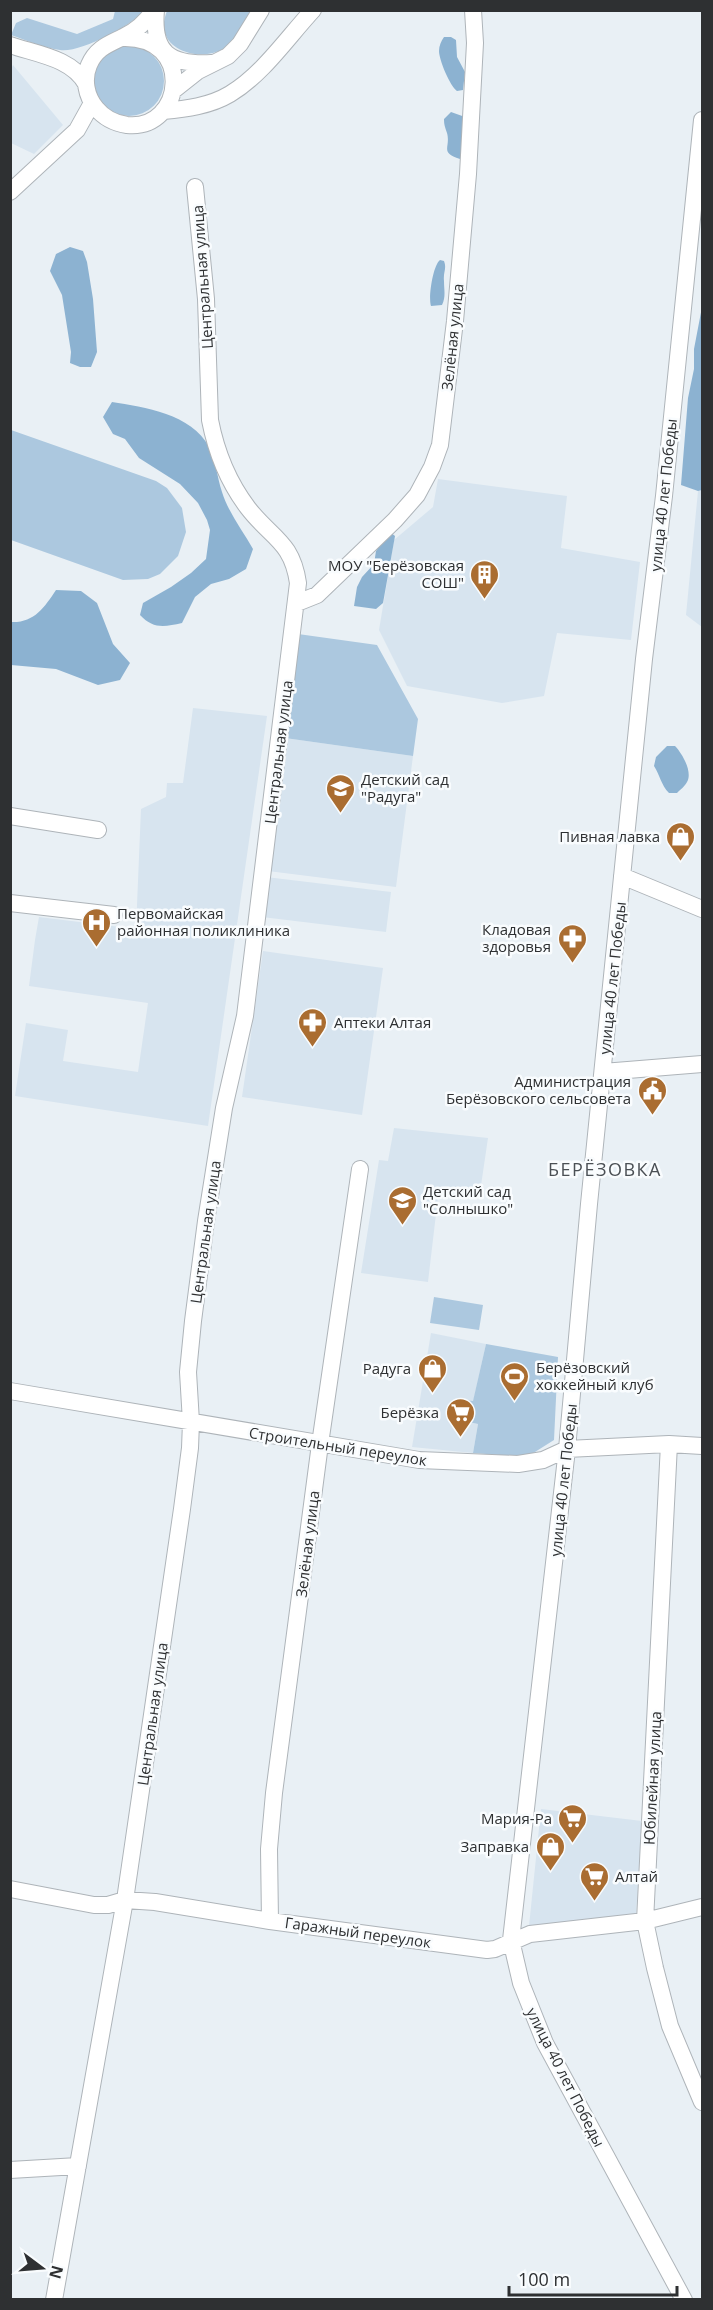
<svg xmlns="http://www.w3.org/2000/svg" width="713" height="2310" font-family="'Open Sans',sans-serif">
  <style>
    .built { fill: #d7e4ef }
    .green { fill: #acc8df }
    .forest { fill: #8cb2d1 }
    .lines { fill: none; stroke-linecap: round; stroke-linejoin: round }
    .minor-casing { stroke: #aeb4b9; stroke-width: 18 }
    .minor { stroke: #fff; stroke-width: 16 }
    .labels { text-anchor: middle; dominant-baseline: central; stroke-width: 5; stroke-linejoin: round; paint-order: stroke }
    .street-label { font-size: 15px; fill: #2e3032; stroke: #f9fcfe }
    .poi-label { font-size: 15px; fill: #2e3032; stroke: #f9fcfe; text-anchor: end }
    .quarter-label { font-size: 18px; letter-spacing: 1.5px; fill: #4b5055; stroke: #f9fcfe }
  </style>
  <rect width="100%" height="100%" fill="#e9f0f5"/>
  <path class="built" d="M13,65L63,125L34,154L11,143L10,71Z
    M438,479L567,496L561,548L640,562L631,640L557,633L544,696L502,703L407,686L379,630L394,540L433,507Z
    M702,490V627L686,615L698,491Z
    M193,708L267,716L208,1126L15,1096L26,1023L68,1030L63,1061L138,1072L148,1003L29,986L35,940L39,917L136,929L141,809L166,797L167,783H183Z
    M285,738L413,756L396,887L268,871Z
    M266,877L391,892L386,932L262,917Z
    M263,951L383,968L362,1115L242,1097Z
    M394,1128L488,1138L479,1199L438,1197L428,1282L361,1273L379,1160L388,1161Z
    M431,1333L486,1344L473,1402L459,1420L478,1424L473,1453L412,1447Z
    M541,1809L642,1821L636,1915L529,1926Z"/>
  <path class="green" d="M115,11H144C130,26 81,53 60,50C44,48 26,40 11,35L16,23L27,18L77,34L113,19Z
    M167,11H250C243,24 235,41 223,49C204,60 168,54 164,29C163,23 165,16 167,11Z
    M94 81a35 35 0 1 1 70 0a35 35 0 1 1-70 0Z
    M11,430L156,481L167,488L182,508L186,532L178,556L160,574L148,579L123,580L11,540Z
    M298,634L377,645L418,719L413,756L285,738Z
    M434,1297L483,1305L479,1330L430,1323Z
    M486,1344L558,1357L554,1440L527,1457L473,1453L478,1424L459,1420L463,1400L473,1401Z"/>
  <path class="forest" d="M444,37H451L456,40L457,57L465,72L463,90L457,91C450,86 439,60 439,51C439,46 441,41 444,37Z
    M451,112L465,117L463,144L460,159C439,152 451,148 447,133C445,127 444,125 444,119Z
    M70,247L83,251L87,262L93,299L97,352L91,367H80L70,363L71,352L62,295L50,271L56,254Z
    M440,260L444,261C447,269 443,272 444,281C444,291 446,296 442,305L431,306C428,298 433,265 440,260Z
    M702,307V490L698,491L681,485L688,398L694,369V349Z
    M112,402C144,407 192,414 209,447C216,461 217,477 222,492C228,512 243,531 253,549L246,569L229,579L211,584L195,597L182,623C164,627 153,629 140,615L143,603L171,587L191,573L206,559L210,530L207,520L198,503L180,484L139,458L125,439L113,434L103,417Z
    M390,532L395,536L383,603L376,609L354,606L357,587L362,577L374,564L376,551Z
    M56,590L81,591L97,603L113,644L130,663L120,680L98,685L56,669L11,665V622C34,623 44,608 56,590Z
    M667,746H675C682,753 693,772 687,782C685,786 680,790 677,793H669C661,785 660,775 654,766L656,757Z"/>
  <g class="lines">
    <defs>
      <path id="minor" d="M156,10C152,53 170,65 211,63
        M122,38C195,35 185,131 127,125C113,123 104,118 96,108C86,96 83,79 89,65C96,48 109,44 123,37C136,31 146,22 154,10
        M10,45C36,54 72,58 86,84
        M174,90L198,71L228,56L240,44L261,10
        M163,111C186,109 210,106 230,94C263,74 287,38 313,10
        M10,192L77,130L92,103
        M297,603L317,595L395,520L417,495L432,467L440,445L455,321L468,174L475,43L473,10
        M10,816L98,830
        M622,876L702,909
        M10,903L114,915
        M603,1072L702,1064
        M10,1391L419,1460L518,1464L543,1460L567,1449L669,1444L702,1446
        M669,1444L645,1921L655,1968L670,2026L702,2102
        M10,1889L94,1905H108L125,1900L155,1902L270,1921L487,1950L495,1949L530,1934L645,1921L702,1907
        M270,1921L269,1849L274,1793L320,1444L360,1169
        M10,2170L78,2166
        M54,2300L125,1900L182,1509L190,1448L191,1422L188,1372L193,1321L206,1221L224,1108L245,1016L298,583C292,541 271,538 248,508C229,483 216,451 210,420L206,299L195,187
        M684,2300L545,2043L521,1983L511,1940L567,1449L589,1204L644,659L664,496L702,120"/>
    </defs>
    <use href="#minor" class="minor-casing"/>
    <use href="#minor" class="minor"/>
  </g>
  <defs>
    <symbol id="building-pin" viewBox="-11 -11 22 30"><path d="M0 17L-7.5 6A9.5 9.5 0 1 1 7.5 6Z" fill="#aa6d31" stroke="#f9fcfe"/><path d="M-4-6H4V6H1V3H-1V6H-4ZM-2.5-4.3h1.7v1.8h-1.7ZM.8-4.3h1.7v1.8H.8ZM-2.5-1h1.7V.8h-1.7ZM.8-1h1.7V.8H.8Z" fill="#fff"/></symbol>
    <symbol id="school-pin" viewBox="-11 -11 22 30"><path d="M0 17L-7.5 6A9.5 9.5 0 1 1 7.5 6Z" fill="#aa6d31" stroke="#f9fcfe"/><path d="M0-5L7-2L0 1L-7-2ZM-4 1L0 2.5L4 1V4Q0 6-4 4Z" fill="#fff"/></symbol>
    <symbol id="shop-pin" viewBox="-11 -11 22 30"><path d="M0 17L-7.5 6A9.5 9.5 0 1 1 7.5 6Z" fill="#aa6d31" stroke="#f9fcfe"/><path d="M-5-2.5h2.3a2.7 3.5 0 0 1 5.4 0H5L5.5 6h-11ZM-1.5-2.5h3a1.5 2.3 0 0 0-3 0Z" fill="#fff"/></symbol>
    <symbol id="hospital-pin" viewBox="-11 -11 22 30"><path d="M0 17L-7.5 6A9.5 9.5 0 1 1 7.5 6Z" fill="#aa6d31" stroke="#f9fcfe"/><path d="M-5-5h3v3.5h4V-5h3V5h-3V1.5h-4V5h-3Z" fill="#fff"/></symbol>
    <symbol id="pharmacy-pin" viewBox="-11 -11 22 30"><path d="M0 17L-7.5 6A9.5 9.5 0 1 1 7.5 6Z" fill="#aa6d31" stroke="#f9fcfe"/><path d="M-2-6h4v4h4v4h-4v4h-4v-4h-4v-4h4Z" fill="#fff"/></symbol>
    <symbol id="civic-pin" viewBox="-11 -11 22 30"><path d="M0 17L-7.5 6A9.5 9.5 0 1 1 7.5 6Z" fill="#aa6d31" stroke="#f9fcfe"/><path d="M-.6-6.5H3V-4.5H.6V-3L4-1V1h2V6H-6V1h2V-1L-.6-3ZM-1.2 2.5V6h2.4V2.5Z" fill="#fff"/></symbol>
    <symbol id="stadium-pin" viewBox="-11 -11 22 30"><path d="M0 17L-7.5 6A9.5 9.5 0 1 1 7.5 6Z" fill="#aa6d31" stroke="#f9fcfe"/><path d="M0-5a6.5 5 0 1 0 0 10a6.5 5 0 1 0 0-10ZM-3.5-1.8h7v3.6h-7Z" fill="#fff"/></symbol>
    <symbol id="supermarket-pin" viewBox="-11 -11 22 30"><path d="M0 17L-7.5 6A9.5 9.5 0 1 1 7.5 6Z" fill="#aa6d31" stroke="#f9fcfe"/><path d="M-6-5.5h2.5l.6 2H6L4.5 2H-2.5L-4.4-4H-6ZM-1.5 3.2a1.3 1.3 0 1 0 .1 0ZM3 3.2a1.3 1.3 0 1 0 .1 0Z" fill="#fff"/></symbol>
  </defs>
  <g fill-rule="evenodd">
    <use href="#building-pin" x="468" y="558" width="33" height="45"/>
    <use href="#school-pin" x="324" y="772" width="33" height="45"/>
    <use href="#shop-pin" x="664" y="820" width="33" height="45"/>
    <use href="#hospital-pin" x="80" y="906" width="33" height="45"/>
    <use href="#pharmacy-pin" x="556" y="922" width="33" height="45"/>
    <use href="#pharmacy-pin" x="296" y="1006" width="33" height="45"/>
    <use href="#civic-pin" x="636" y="1074" width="33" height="45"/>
    <use href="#school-pin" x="386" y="1184" width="33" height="45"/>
    <use href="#shop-pin" x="416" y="1352" width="33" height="45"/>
    <use href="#stadium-pin" x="498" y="1360" width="33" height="45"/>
    <use href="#supermarket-pin" x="444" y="1396" width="33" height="45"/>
    <use href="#supermarket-pin" x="556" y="1802" width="33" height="45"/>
    <use href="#shop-pin" x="534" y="1830" width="33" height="45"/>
    <use href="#supermarket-pin" x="578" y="1860" width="33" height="45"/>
  </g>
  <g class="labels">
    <g class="street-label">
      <text transform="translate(202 277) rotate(-94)">Центральная улица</text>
      <text transform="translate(452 337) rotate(-84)">Зелёная улица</text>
      <text transform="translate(663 495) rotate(-84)">улица 40 лет Победы</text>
      <text transform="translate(278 752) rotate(-83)">Центральная улица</text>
      <text transform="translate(612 978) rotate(-84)">улица 40 лет Победы</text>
      <text transform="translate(205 1232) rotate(-82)">Центральная улица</text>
      <text transform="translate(338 1446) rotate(9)">Строительный переулок</text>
      <text transform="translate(563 1480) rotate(-84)">улица 40 лет Победы</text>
      <text transform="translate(307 1544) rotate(-83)">Зелёная улица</text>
      <text transform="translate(152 1714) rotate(-82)">Центральная улица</text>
      <text transform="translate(652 1778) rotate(-87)">Юбилейная улица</text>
      <text transform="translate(358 1932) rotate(8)">Гаражный переулок</text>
      <text transform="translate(566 2077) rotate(63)">улица 40 лет Победы</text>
    </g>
    <g class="poi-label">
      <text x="464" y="565">МОУ "Берёзовская<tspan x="464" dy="17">СОШ"</tspan></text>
      <text x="361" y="779" text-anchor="start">Детский сад<tspan x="361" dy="17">"Радуга"</tspan></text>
      <text x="660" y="836">Пивная лавка</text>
      <text x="117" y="913" text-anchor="start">Первомайская<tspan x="117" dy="17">районная поликлиника</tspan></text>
      <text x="551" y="929">Кладовая<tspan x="551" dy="17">здоровья</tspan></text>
      <text x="334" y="1022" text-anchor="start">Аптеки Алтая</text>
      <text x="631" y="1081">Администрация<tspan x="631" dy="17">Берёзовского сельсовета</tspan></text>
      <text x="423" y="1191" text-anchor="start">Детский сад<tspan x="423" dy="17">"Солнышко"</tspan></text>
      <text x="536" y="1367" text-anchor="start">Берёзовский<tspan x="536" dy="17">хоккейный клуб</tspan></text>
      <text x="411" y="1368">Радуга</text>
      <text x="439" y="1412">Берёзка</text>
      <text x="552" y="1818">Мария-Ра</text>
      <text x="529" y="1846">Заправка</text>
      <text x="615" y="1876" text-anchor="start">Алтай</text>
    </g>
    <g class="quarter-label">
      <text x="605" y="1169">БЕРЁЗОВКА</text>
    </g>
  </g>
  <rect width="713" height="2310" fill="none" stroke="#2e3032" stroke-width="24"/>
  <g transform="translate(42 2268) rotate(106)" stroke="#f9fcfe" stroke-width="4.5" paint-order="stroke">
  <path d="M0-4.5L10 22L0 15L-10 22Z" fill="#2e3032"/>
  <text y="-9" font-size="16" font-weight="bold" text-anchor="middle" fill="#2e3032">N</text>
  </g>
  <path d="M509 2286v9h168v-9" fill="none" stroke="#2e3032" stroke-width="3"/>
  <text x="518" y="2286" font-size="18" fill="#2e3032" stroke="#f9fcfe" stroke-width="4.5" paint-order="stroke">100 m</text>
</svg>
